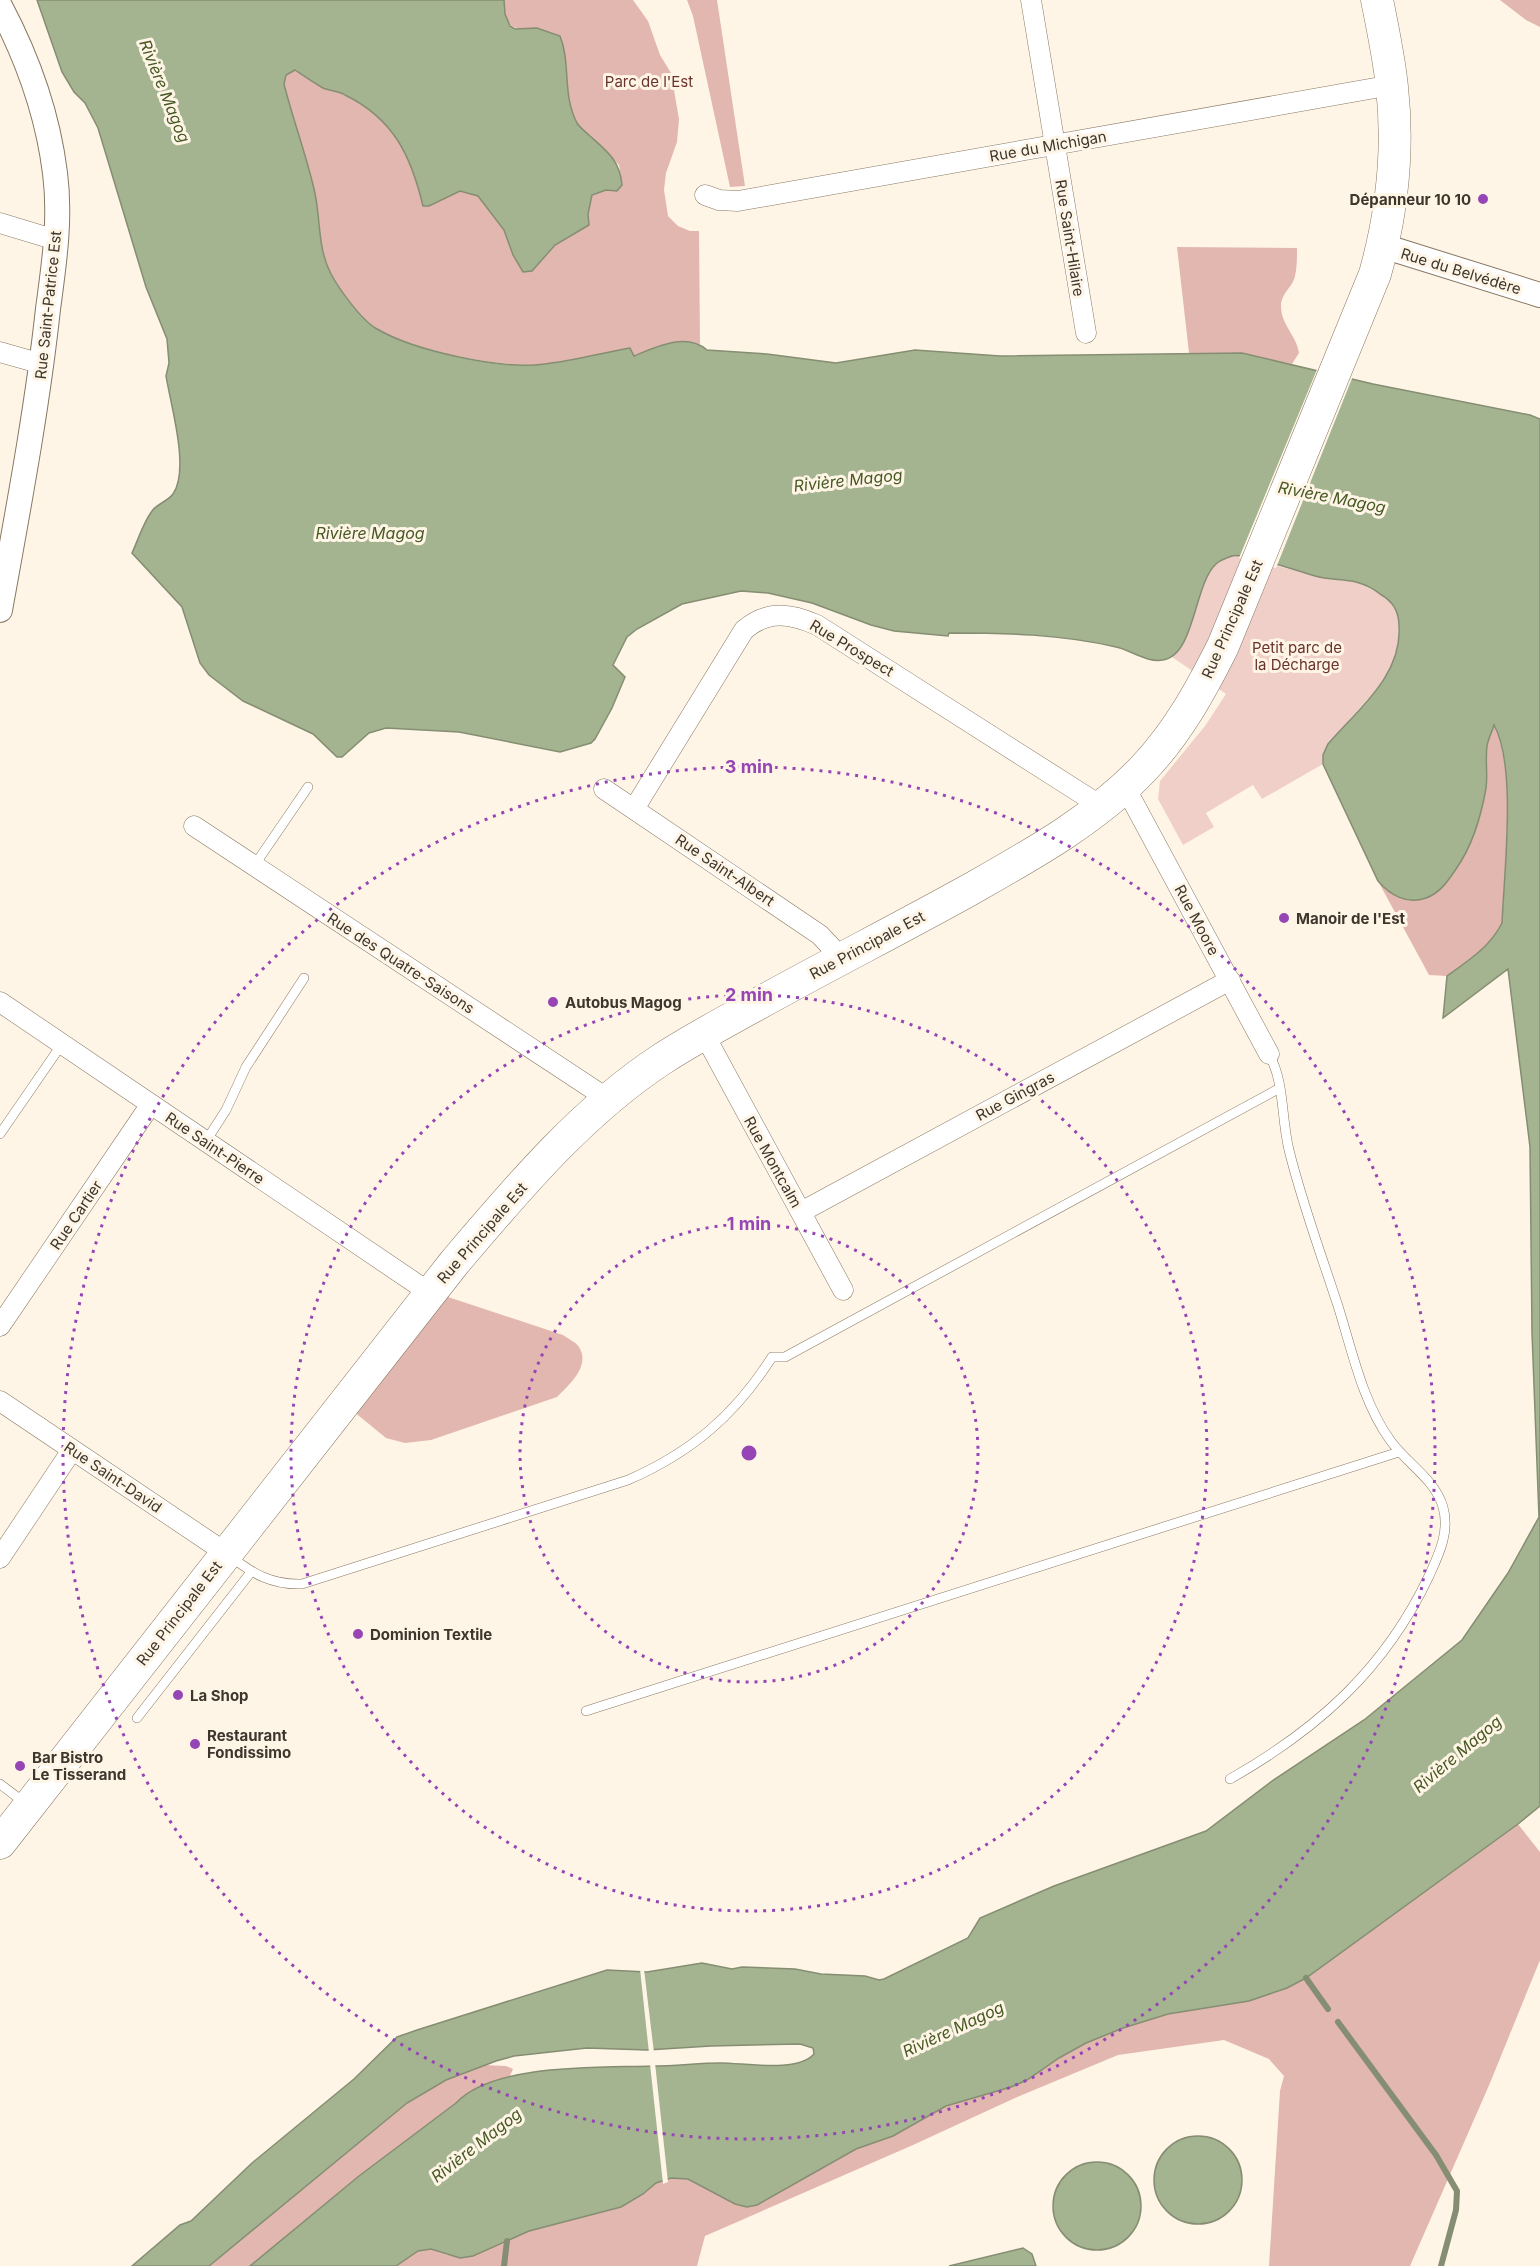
<svg xmlns="http://www.w3.org/2000/svg" width="1540" height="2266" font-family="Inter,sans-serif">
  <style>
    .green { fill: #f0cfc9 }
    .forest { fill: #e2b7b0 }
    .water { fill: #a4b390; stroke: #858e72; stroke-width: 1.5 }
    .pier { fill: #fff5e6 }
    .lines { fill: none; stroke-linecap: round; stroke-linejoin: round }
    .stream { stroke: #858e72; stroke-width: 6 }
    .service-casing { stroke: #887862; stroke-width: 10 }
    .minor-casing { stroke: #887862; stroke-width: 21 }
    .tertiary-casing { stroke: #887862; stroke-width: 26 }
    .primary-casing { stroke: #887862; stroke-width: 33 }
    .service { stroke: #fff; stroke-width: 9 }
    .minor { stroke: #fff; stroke-width: 20 }
    .tertiary { stroke: #fff; stroke-width: 24 }
    .primary { stroke: #fff; stroke-width: 32 }
    .ring { fill: none; stroke: #9645b5; stroke-width: 3; stroke-dasharray: 3 6 }
    .poi-dot { fill: #9645b5; stroke: #fff5e6; stroke-width: 2 }
    .labels { text-anchor: middle; dominant-baseline: central; stroke-width: 6; stroke-linejoin: round; paint-order: stroke }
    .park-label { font-size: 15px; fill: #6a332c; stroke: #fff5e6 }
    .street-label { font-size: 15px; fill: #3d362c; stroke: #fff5e6 }
    .poi-label { font-size: 15px; font-weight: bold; fill: #3d362c; stroke: #fff5e6; text-anchor: start }
    .water-label { font-size: 16px; font-style: italic; fill: #465924; stroke: #fff5e6 }
    .centre { fill: #9645b5; stroke: #fff5e6; stroke-width: 3 }
    .ring-label { font-size: 18px; text-anchor: middle; font-weight: bold; fill: #9645b5; stroke: #fff5e6; stroke-width: 6; stroke-linejoin: round; paint-order: stroke }
  </style>
  <rect width="100%" height="100%" fill="#fff5e6"/>
  <path class="green" d="M1236,555L1319,577L1356,582L1381,594L1393,603L1398,614L1399,644L1394,662L1380,685L1328,744L1323,755V764L1262,799L1253,785L1206,813L1214,827L1183,845L1158,799L1160,781L1205,726L1226,694L1172,657C1196,636 1194,585 1215,564C1221,559 1229,557 1236,555Z"/>
  <path class="forest" d="M504,0H633L648,21L660,55L671,73L679,119L677,142L666,173L664,190L668,216L678,226L690,231H699L700,345C673,340 659,346 634,356L630,348C601,354 573,361 545,364C504,369 412,350 377,329C362,321 338,289 331,274C317,247 321,217 314,189C306,154 293,120 284,84L286,75L295,70C304,76 313,83 323,88C330,91 338,91 345,95C393,119 411,156 423,206L460,191L478,196L505,230L513,255L532,271L555,245L573,235L588,214L592,195L606,190L621,176L619,165L578,125L570,106L567,88L537,28C511,30 505,28 504,0Z
    M687,0H717L745,186L730,187L693,16Z
    M1500,0H1540V27L1526,20Z
    M1177,247L1297,248C1297,257 1297,268 1295,276C1293,287 1281,293 1281,306C1281,325 1297,336 1299,353L1292,364L1242,353H1189Z
    M1494,724C1517,775 1504,866 1502,923C1490,947 1468,961 1447,976L1429,975L1378,881L1384,887L1486,786L1487,744Z
    M448,1297L563,1335C568,1339 576,1342 579,1347C591,1366 569,1385 557,1397L431,1440L405,1443L386,1438L353,1411Z
    M1518,1824L1540,1852V1960L1490,2083L1410,2266H1269L1280,2091L1284,2076L1269,2059L1224,2040L1118,2055L1015,2098L913,2145L705,2236L697,2266H396L418,2251L431,2249L447,2255L473,2256L529,2231L621,2207L643,2194L656,2183L671,2178L688,2179L735,2204L747,2207L757,2205L856,2149L893,2136L946,2106L1011,2087L1027,2080L1059,2058L1086,2043L1123,2028L1168,2014L1249,2001L1287,1988L1306,1978Z
    M485,2065L506,2066L513,2069L510,2076L464,2095L456,2103L359,2176L250,2266H209L407,2103L445,2080Z"/>
  <path class="water" d="M37,0H504L505,14L510,26L515,29L537,28L560,36C571,63 562,95 577,123C580,128 586,132 590,136C608,152 620,161 622,185L617,191L606,190L592,195L588,214L589,225L555,245L532,271L523,272L513,255L504,230L478,196L460,191L429,206H423C411,156 394,119 345,95C339,91 330,91 323,88C314,83 304,76 295,70L286,75L284,84C293,120 306,154 314,189C321,217 317,248 331,274C339,289 362,321 377,329C415,351 502,370 545,364C573,361 602,353 630,348L634,356C656,347 686,332 707,350L767,354L836,363L915,350L1000,356L1242,353L1373,384L1530,415L1540,419V1806L1518,1824L1306,1978L1287,1988L1249,2001L1168,2014L1123,2028L1086,2043L1059,2058L1027,2080L1011,2087L946,2106L893,2136L856,2149L757,2205L747,2207L735,2204L688,2179L671,2178L656,2183L643,2194L621,2207L529,2231L473,2256L460,2258L431,2249L418,2251L396,2266H250L359,2176L456,2103C494,2063 600,2068 653,2066C676,2066 699,2063 721,2063C745,2063 797,2073 814,2054L813,2048L800,2044L711,2046L647,2050L587,2048L514,2056L496,2061L446,2080L407,2103L209,2266H132L180,2225L191,2221L252,2163L354,2079L397,2037L417,2030L607,1970L647,1972L702,1963L732,1969L742,1967L795,1969L821,1974L865,1976L879,1980L884,1979L968,1938L980,1918L1054,1886L1206,1831L1272,1781L1364,1720L1462,1640L1508,1573L1539,1517L1532,1333L1530,1147L1508,969L1443,1018L1447,976C1468,961 1490,947 1502,923C1504,873 1517,766 1494,725C1492,732 1488,739 1487,746C1485,760 1488,774 1486,788C1481,817 1473,845 1456,869C1448,881 1440,893 1426,898C1407,905 1390,895 1378,881L1323,764V755L1328,744C1357,710 1402,676 1399,627C1399,612 1394,602 1380,594C1374,589 1363,584 1356,582C1343,579 1328,580 1315,576C1300,572 1244,552 1232,556C1226,558 1220,560 1216,564C1194,584 1195,655 1163,660C1147,663 1131,650 1116,647C1060,634 1006,633 949,633L948,636L894,631L871,625L812,603L768,593L741,591L682,604L637,629L627,637L613,665L625,677L612,708L595,739L591,743L560,752L459,732L386,728L369,733L342,757H337L313,734L243,701L209,675L200,663L182,607L132,553C138,540 143,523 152,511C157,504 168,501 173,494C190,470 171,406 166,376L169,363L167,339L146,287L98,128L85,103L74,92L62,72Z
    M1154 2180a44 44 0 1 1 88 0a44 44 0 1 1-88 0Z
    M1053 2206a44 44 0 1 1 88 0a44 44 0 1 1-88 0Z
    M1023,2248L1032,2254L1036,2266H949Z"/>
  <path class="pier" d="M1318,367L1353,376L1276,568L1239,558Z
    M640,1969H644L654,2053H649Z
    M655,2063L668,2182L663,2184L650,2064Z"/>
  <g class="lines">
    <path class="stream" d="M1306,1978L1328,2009
      M1338,2022L1436,2155L1457,2191L1456,2210L1441,2266
      M504,2266L507,2241"/>
    <defs>
      <path id="service" d="M254,866L308,787
        M0,1134L62,1044
        M206,1141L226,1110L246,1067L304,978
        M230,1556C253,1574 272,1585 302,1584L628,1480C692,1452 735,1415 772,1357H785L1280,1088
        M586,1711L1399,1452
        M137,1718L251,1572
        M1230,1779C1318,1729 1385,1669 1429,1576C1439,1554 1450,1532 1443,1507C1435,1479 1406,1463 1390,1440C1362,1401 1352,1350 1338,1306C1321,1254 1302,1203 1289,1150C1281,1118 1285,1083 1269,1054
        M0,1784L25,1803"/>
      <path id="minor" d="M1031,0L1086,333
        M705,195L719,200L738,201L1392,85
        M0,223L56,240
        M0,352L42,364
        M1125,787L1269,1054
        M604,789L820,935L834,950L839,959
        M634,809L744,630C767,610 790,613 817,625L1101,806
        M194,826L608,1099
        M0,1002L430,1293
        M704,1034L843,1290
        M801,1212L1230,980
        M0,1326L151,1104
        M0,1401L226,1553
        M0,1558L72,1450"/>
      <path id="tertiary" d="M0,6C27,57 48,116 55,173C61,219 54,264 48,309C37,410 18,510 0,610
        M1383,246L1540,295"/>
      <path id="primary" d="M0,1843L454,1263C516,1190 581,1112 662,1059C691,1040 723,1023 754,1006C826,966 899,929 971,889C1031,855 1096,819 1144,768C1178,732 1201,690 1223,646L1375,274C1392,213 1399,150 1392,87C1389,58 1383,29 1377,0"/>
    </defs>
    <use href="#service" class="service-casing"/>
    <use href="#minor" class="minor-casing"/>
    <use href="#tertiary" class="tertiary-casing"/>
    <use href="#primary" class="primary-casing"/>
    <use href="#service" class="service"/>
    <use href="#minor" class="minor"/>
    <use href="#tertiary" class="tertiary"/>
    <use href="#primary" class="primary"/>
  </g>
  <g class="ring">
    <circle cx="749" cy="1453" r="229"/>
    <circle cx="749" cy="1453" r="458"/>
    <circle cx="749" cy="1453" r="686"/>
  </g>
  <g class="poi-dot">
    <circle cx="1483" cy="199" r="6"/>
    <circle cx="1284" cy="918" r="6"/>
    <circle cx="553" cy="1002" r="6"/>
    <circle cx="358" cy="1634" r="6"/>
    <circle cx="178" cy="1695" r="6"/>
    <circle cx="195" cy="1744" r="6"/>
    <circle cx="20" cy="1766" r="6"/>
  </g>
  <g class="labels">
    <g class="park-label">
      <text x="649" y="81">Parc de l'Est</text>
      <text x="1297" y="647">Petit parc de<tspan x="1297" dy="17">la Décharge</tspan></text>
    </g>
    <g class="street-label">
      <text transform="translate(1048 146) rotate(-10)">Rue du Michigan</text>
      <text transform="translate(1070 238) rotate(81)">Rue Saint-Hilaire</text>
      <text transform="translate(1461 271) rotate(17)">Rue du Belvédère</text>
      <text transform="translate(48 305) rotate(-84)">Rue Saint-Patrice Est</text>
      <text transform="translate(1232 619) rotate(-66)">Rue Principale Est</text>
      <text transform="translate(852 648) rotate(31)">Rue Prospect</text>
      <text transform="translate(725 870) rotate(34)">Rue Saint-Albert</text>
      <text transform="translate(1197 920) rotate(62)">Rue Moore</text>
      <text transform="translate(867 945) rotate(-28)">Rue Principale Est</text>
      <text transform="translate(401 963) rotate(33)">Rue des Quatre-Saisons</text>
      <text transform="translate(1015 1096) rotate(-28)">Rue Gingras</text>
      <text transform="translate(215 1148) rotate(34)">Rue Saint-Pierre</text>
      <text transform="translate(773 1162) rotate(61)">Rue Montcalm</text>
      <text transform="translate(76 1215) rotate(-56)">Rue Cartier</text>
      <text transform="translate(482 1233) rotate(-49)">Rue Principale Est</text>
      <text transform="translate(113 1477) rotate(34)">Rue Saint-David</text>
      <text transform="translate(179 1613) rotate(-52)">Rue Principale Est</text>
    </g>
    <g class="poi-label">
      <text x="1471" y="199" text-anchor="end">Dépanneur 10 10</text>
      <text x="1296" y="918">Manoir de l'Est</text>
      <text x="565" y="1002">Autobus Magog</text>
      <text x="370" y="1634">Dominion Textile</text>
      <text x="190" y="1695">La Shop</text>
      <text x="207" y="1735">Restaurant<tspan x="207" dy="17">Fondissimo</tspan></text>
      <text x="32" y="1757">Bar Bistro<tspan x="32" dy="17">Le Tisserand</tspan></text>
    </g>
    <g class="water-label">
      <text transform="translate(165 91) rotate(68)">Rivière Magog</text>
      <text transform="translate(848 480) rotate(-6)">Rivière Magog</text>
      <text transform="translate(1332 497) rotate(11)">Rivière Magog</text>
      <text x="370" y="533">Rivière Magog</text>
      <text transform="translate(1457 1754) rotate(-40)">Rivière Magog</text>
      <text transform="translate(953 2029) rotate(-25)">Rivière Magog</text>
      <text transform="translate(476 2145) rotate(-38)">Rivière Magog</text>
    </g>
  </g>
  <circle cx="749" cy="1453" r="9" class="centre"/>
  <g class="ring-label">
    <text x="749" y="773">3 min</text>
    <text x="749" y="1001">2 min</text>
    <text x="749" y="1230">1 min</text>
  </g>
</svg>
